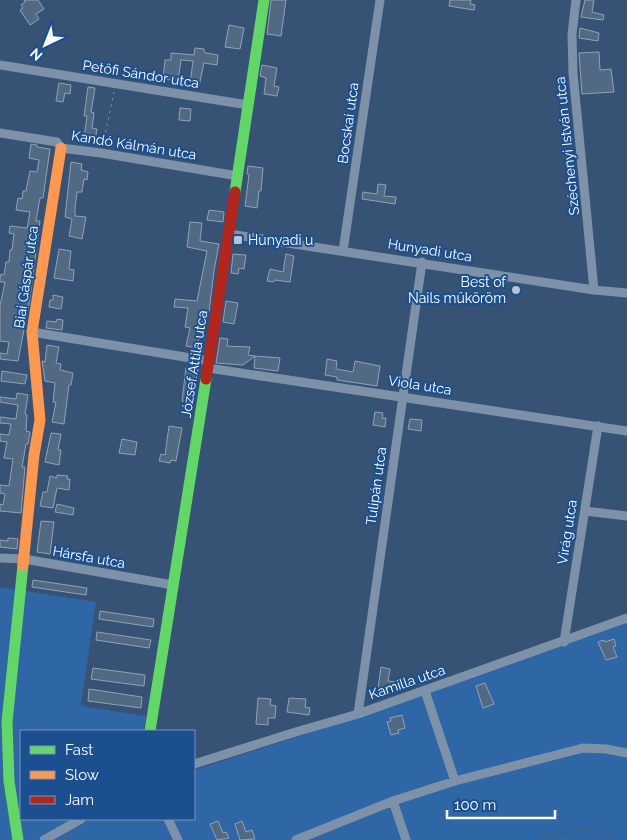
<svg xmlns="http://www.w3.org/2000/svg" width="627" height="840" font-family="Raleway,sans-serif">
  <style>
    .green { fill: #2f66a5 }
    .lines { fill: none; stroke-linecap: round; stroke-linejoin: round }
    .stream { stroke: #3b618d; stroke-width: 2 }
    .building { fill: #526984; stroke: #92a2b6 }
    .path { stroke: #7d92a8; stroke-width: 1; stroke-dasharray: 2.5 4; stroke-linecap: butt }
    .street { stroke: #7d92a8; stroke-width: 9 }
    .fast { stroke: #63d668; stroke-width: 11 }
    .slow { stroke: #ff974d; stroke-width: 11 }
    .jam { stroke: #b3261e; stroke-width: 11 }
    .poi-dot { fill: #b9c2ce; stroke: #1b4f8f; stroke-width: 2 }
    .labels { text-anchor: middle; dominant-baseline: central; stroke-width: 4; stroke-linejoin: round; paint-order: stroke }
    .street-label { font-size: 14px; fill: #fff; stroke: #1b4f8f }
    .poi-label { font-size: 14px; fill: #fff; stroke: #1b4f8f; text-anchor: start }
  </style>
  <rect width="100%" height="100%" fill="#365274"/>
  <path class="green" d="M0,587L96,602L81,706L146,716L144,731H21V819H194V770L383,709L627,622V840H0Z"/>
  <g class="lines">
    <path class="stream" d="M534,840L575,830H592L613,840"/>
  </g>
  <path class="building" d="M24,0H38L44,9L36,14L39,19L30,25L20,10L23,8L21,5L25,2Z
    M271,0H286L281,36L267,34Z
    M450,0H471L470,4L475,5L474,10L449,6Z
    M585,0H594L592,12L604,15L603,20L581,17Z
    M229,25L244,28L240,49L225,47Z
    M580,28L599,33L598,41L579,38Z
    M195,48L204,49V52L206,53L218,55L217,65L204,63L199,86L190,84L193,61L181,60L178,81L163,79L165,60H171V53L194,55Z
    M599,52L600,70L611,69L614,92L582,94L579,53Z
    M262,65L277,68L274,86L279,87L277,96L264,94L266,78L260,76Z
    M59,83L71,85L70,94L65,93L63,102L56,101Z
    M88,87L95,88L91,112L94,113L92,128L97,129L95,140L84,138L87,116H84Z
    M180,108L191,109L190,121L179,120Z
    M31,144L37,145V147L50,149L43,198H40L36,221H40L30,298L18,361L0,359V353L7,354L9,342L0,341V306L5,282H0V278L1,274L4,275L6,262H9L10,250H12L14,234L9,233L10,226L27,228L30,212L16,210L18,198L22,199L23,191H26L30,171L37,172L39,160L29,158Z
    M71,162L82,164L81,170L88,172L87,180L84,179L82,192H77L75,209V216L86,217L82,239L69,236L72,219L65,217Z
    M248,166L263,168L261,191H259L257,208L245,206L249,175L247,174Z
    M378,184L386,185L384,196L396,197L395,204L362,199L363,192L377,194Z
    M209,210L224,212L223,222L207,220Z
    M190,222L202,223L200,241L219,244L214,271L209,312L205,311L197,348L186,346L190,328L185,327L188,308L174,307L175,299L197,301L207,251L187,247Z
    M59,249L71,251L69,269L74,270L73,281L54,278Z
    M233,254L246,255L244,269L239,268L238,274L231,273Z
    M286,254L294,256L290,282L275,280L274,282L267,281L270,269L283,272Z
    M53,295L63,297L61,309L49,307L50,300H53Z
    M226,301L238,303L234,324L223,322Z
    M57,319L63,320L62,330L46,328L47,321L56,322Z
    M220,338L228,339L227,346L250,347L248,355L255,356L243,365L216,363Z
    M47,345L59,347L56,363L61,364L60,370L73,373L71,385H69L64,424L52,422L56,402H53L55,383L45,381L42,361L45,362Z
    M255,356L280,358L278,371L254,368Z
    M327,359L337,361L336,369L353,372L355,361L380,366L377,386L337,380V377L325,375Z
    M186,368L198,370L192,402L182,401Z
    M2,371L27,375L25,384L1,381Z
    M17,393L28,395L25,414L27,415L26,431L30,432L28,444H26L22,467H25L21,513L0,511V504L3,505L5,494L0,493V485L9,486L13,459L4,458L7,442L0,441V434L9,435L11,424L0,423V417L16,419L18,405L0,402V397L16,399Z
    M375,412L383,413L382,418H386L385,427L373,425Z
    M410,419L422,420L421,431L408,429Z
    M169,426L182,428L176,461L171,460L170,463L159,461L161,454L165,455Z
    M51,433L61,434L58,450H61L59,465L45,462Z
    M122,439L137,442L135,455L119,453Z
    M57,475L68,476L67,479H70L69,490L57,488L53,508L40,506L43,492H47L50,476L57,478Z
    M57,504L74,508L73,515L55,512Z
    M41,521L54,522L50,554L37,552Z
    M8,538L18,539L17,549L0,547V540L8,541Z
    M33,580L87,588L86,595L32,587Z
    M100,611L154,619L153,627L99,619Z
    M97,632L151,640L149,648L96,640Z
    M614,639L616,646L613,647L617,657L606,660L598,642L604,640L605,642Z
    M381,667L390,669L388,681L397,682L396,691L384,689L383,696L377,695Z
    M93,668L145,675L144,686L91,679Z
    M485,683L494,704L483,708L476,686Z
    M89,689L142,697L141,708L88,701Z
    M258,698L271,699L270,705L276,706L275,718H268V725L256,724Z
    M289,698L306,699L305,707L310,708L309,715L287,712Z
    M402,715L405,728L398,730L399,733L391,735L387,722L391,721L390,718Z
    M218,821L223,833L226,832L229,838L217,840L210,824Z
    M242,821L246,832L252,830L255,839L240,840L235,824Z"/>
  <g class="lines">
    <path class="path" d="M103,145L114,92"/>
    <path class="street" d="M576,0L572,34L573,73L594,290
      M0,65L248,105
      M0,133L57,142L61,148L101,153L238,176
      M229,234L594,290L627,293
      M343,251L380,0
      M32,332L209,361
      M208,368L627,431
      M585,511L627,516
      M0,558L24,559L173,585
      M564,642L598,426
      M425,691L455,781
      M358,714L422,262
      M194,764L299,731L358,714L627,618
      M393,801L406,840
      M168,819L178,840
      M44,840L81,819
      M296,840L393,801L455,781L583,748L606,749L627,753"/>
    <path class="fast" d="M235,192L264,0
      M150,731L206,379
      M18,840L9,781L7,722L23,565"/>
    <path class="slow" d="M23,565L34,455L40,420L32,332L61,148"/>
    <path class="jam" d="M206,379L235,192"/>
  </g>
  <g class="poi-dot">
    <rect x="233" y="235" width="10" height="10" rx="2.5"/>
    <circle cx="516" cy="290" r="5"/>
  </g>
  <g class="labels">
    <g class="street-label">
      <text transform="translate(141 74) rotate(9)">Petőfi Sándor utca</text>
      <text transform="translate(348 123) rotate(-82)">Bocskai utca</text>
      <text transform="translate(134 145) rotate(9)">Kandó Kálmán utca</text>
      <text transform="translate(567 146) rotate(-96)">Széchenyi István utca</text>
      <text transform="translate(430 250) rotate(9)">Hunyadi utca</text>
      <text transform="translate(26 277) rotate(-82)">Biai Gáspár utca</text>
      <text transform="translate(194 364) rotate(-81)">József Attila utca</text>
      <text transform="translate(420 385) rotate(9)">Viola utca</text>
      <text transform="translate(376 486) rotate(-82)">Tulipán utca</text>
      <text transform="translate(567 532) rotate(-81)">Virág utca</text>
      <text transform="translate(89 557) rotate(10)">Hársfa utca</text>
      <text transform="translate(407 682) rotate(-19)">Kamilla utca</text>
    </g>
    <g class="poi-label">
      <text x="248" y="240">Hunyadi u</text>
      <text x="506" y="282" text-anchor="end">Best of<tspan x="506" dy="16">Nails műköröm</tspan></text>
    </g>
  </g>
  <rect x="20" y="730" width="175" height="90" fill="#1b4f8f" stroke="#7695bc"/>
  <rect x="30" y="746" width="25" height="8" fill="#63d668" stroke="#7695bc"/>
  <text x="65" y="755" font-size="15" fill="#ffffff">Fast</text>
  <rect x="30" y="771" width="25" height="8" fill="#ff974d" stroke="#7695bc"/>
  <text x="65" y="780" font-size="15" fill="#ffffff">Slow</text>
  <rect x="30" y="796" width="25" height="8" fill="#b3261e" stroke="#7695bc"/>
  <text x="65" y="805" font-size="15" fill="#ffffff">Jam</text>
  <g transform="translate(45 45) rotate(223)" stroke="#1b4f8f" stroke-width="4" paint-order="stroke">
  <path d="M0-4L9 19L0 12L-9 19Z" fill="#ffffff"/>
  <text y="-8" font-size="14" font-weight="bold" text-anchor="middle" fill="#ffffff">N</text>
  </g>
  <path d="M447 810v8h108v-8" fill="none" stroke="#ffffff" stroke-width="2.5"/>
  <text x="454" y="810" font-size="15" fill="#ffffff" stroke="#1b4f8f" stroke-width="4" paint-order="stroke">100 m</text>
</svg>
